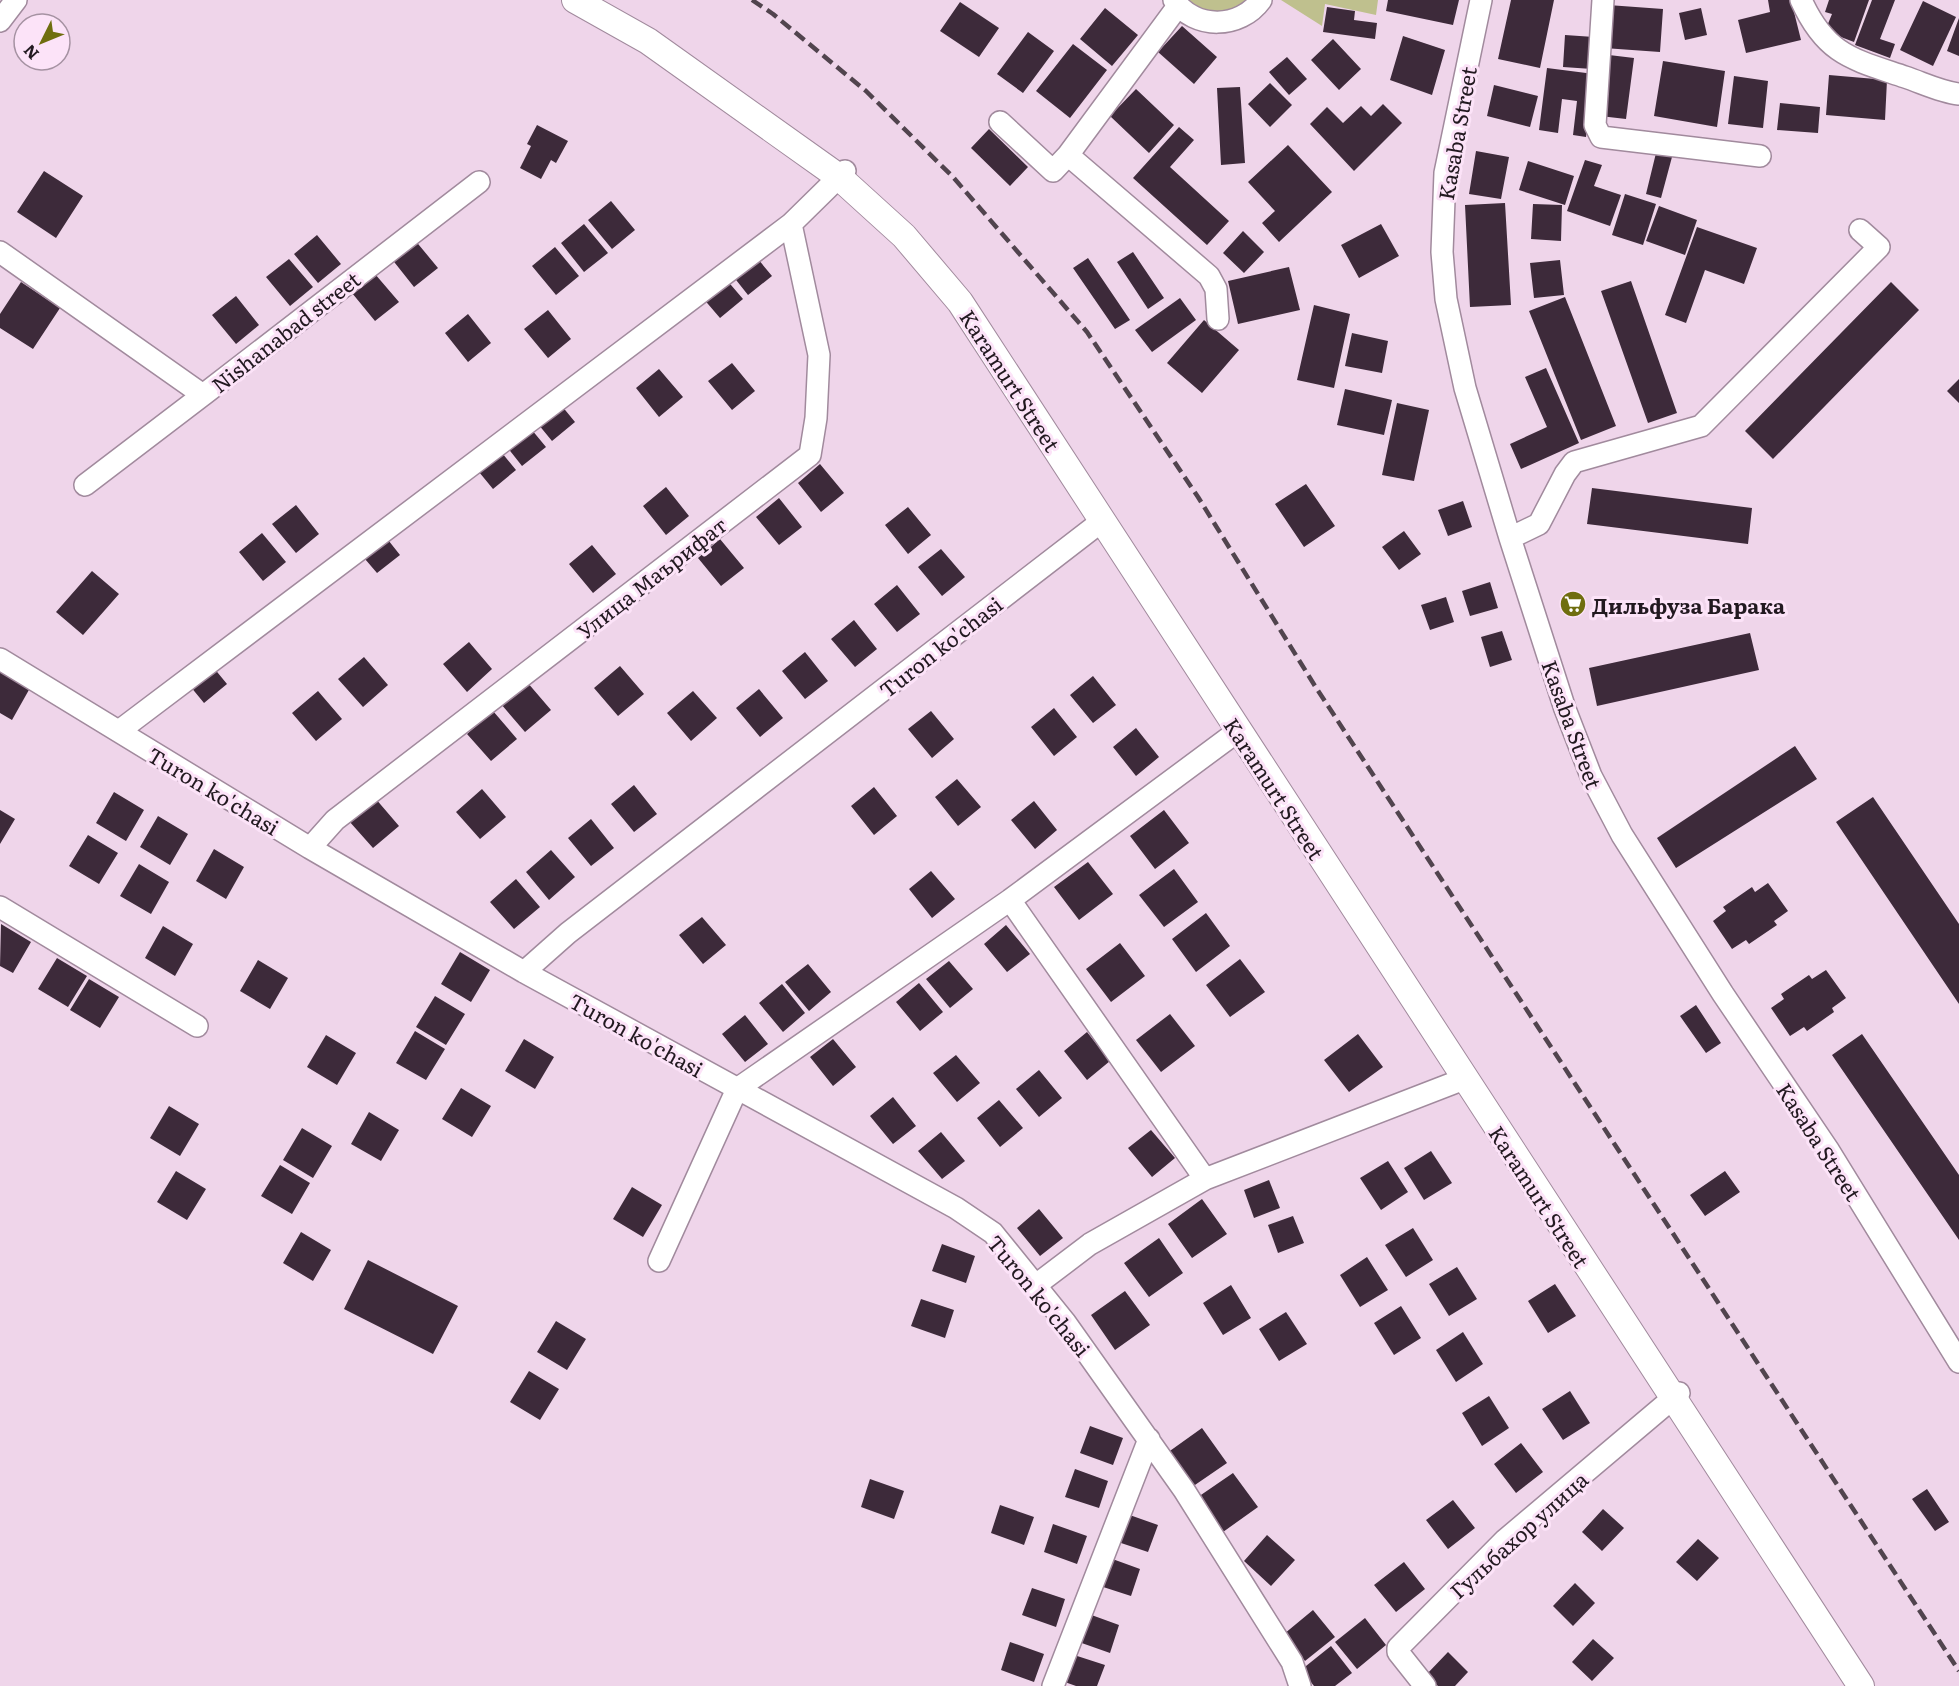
<svg xmlns="http://www.w3.org/2000/svg" width="1959" height="1686" font-family="Literata,serif">
  <style>
    .green { fill: #bfc08e }
    .building { fill: #3d2a3a }
    .lines { fill: none; stroke-linecap: round; stroke-linejoin: round }
    .minor-casing { stroke: #a18a9d; stroke-width: 24 }
    .major-casing { stroke: #a18a9d; stroke-width: 28 }
    .minor { stroke: #fff; stroke-width: 21 }
    .major { stroke: #fff; stroke-width: 26 }
    .rail { stroke: #51444e; stroke-width: 4.5; stroke-dasharray: 12 6; stroke-linecap: butt }
    .labels { text-anchor: middle; dominant-baseline: central; stroke-width: 6; stroke-linejoin: round; paint-order: stroke }
    .street-label { font-size: 21px; fill: #221920; stroke: #fce3f8 }
    .poi-label { font-size: 21px; font-weight: bold; fill: #221920; stroke: #fce3f8; text-anchor: start }
  </style>
  <rect width="100%" height="100%" fill="#efd5ea"/>
  <path class="green" d="M1184,0H1249C1223,19 1210,18 1184,0Z
    M1281,0H1378L1376,15L1325,4L1322,26Z"/>
  <path class="building" d="M1388,0H1459L1453,25L1386,11Z
    M1511,0H1554L1540,68L1498,59Z
    M1768,0H1791L1801,40L1746,53L1738,20L1770,12Z
    M1829,0H1869L1854,42L1825,31L1832,14L1825,12Z
    M1872,0H1895L1880,39L1895,44L1890,58L1855,45Z
    M1923,1L1956,17L1933,66L1900,50Z
    M960,2L999,28L979,57L940,31Z
    M1608,5L1663,9L1660,52L1604,48Z
    M1327,7L1355,11L1354,20L1377,23L1375,39L1323,32Z
    M1105,8L1138,35L1112,66L1080,39Z
    M1701,8L1707,35L1685,40L1679,13Z
    M1959,18V56L1947,51Z
    M1182,26L1217,57L1194,84L1158,52Z
    M1028,32L1054,51L1023,93L997,74Z
    M1565,35L1594,37L1592,69L1563,67Z
    M1403,36L1445,50L1432,95L1390,80Z
    M1333,39L1361,69L1339,90L1311,60Z
    M1073,44L1107,70L1070,118L1036,91Z
    M1609,55L1634,58L1626,119L1600,116Z
    M1287,57L1307,79L1289,95L1269,72Z
    M1663,61L1725,71L1717,127L1654,116Z
    M1547,68L1594,74L1586,137L1573,135L1577,101L1562,99L1558,133L1539,130Z
    M1829,75L1887,80L1885,120L1826,115Z
    M1734,76L1768,81L1763,128L1728,124Z
    M1270,83L1292,105L1270,127L1248,104Z
    M1494,85L1538,96L1530,127L1487,116Z
    M1240,87L1245,163L1221,165L1217,88Z
    M1136,89L1174,125L1149,153L1110,116Z
    M1780,103L1820,107L1818,133L1777,130Z
    M1383,104L1402,123L1354,171L1310,124L1327,107L1343,123L1361,106L1371,116Z
    M537,125L568,141L556,163L551,160L541,179L520,168L531,146L527,144Z
    M1179,127L1194,140L1170,167L1229,221L1207,245L1133,178Z
    M989,129L1028,167L1010,186L971,148Z
    M1288,145L1332,192L1279,242L1262,223L1275,211L1248,182Z
    M1476,151L1509,157L1501,199L1469,194Z
    M1656,153L1672,157L1661,198L1646,194Z
    M1585,160L1602,165L1594,186L1621,195L1610,226L1567,211Z
    M1528,161L1574,176L1565,205L1519,190Z
    M44,171L83,196L56,238L17,212Z
    M1625,194L1656,204L1643,245L1612,235Z
    M611,201L635,230L612,249L588,220Z
    M1505,203L1511,305L1470,307L1465,205Z
    M1533,204L1562,205L1561,241L1531,239Z
    M1659,206L1697,220L1685,255L1646,241Z
    M584,224L608,253L584,272L561,243Z
    M1381,224L1399,256L1359,278L1341,245Z
    M1697,227L1757,248L1744,284L1705,270L1686,323L1665,315Z
    M1243,231L1264,252L1244,273L1223,253Z
    M317,235L341,264L318,283L294,254Z
    M414,239L438,268L414,287L391,258Z
    M555,247L579,276L556,295L532,266Z
    M748,247L772,276L748,295L725,266Z
    M1133,252L1164,298L1148,309L1117,262Z
    M1088,258L1130,320L1115,329L1073,268Z
    M289,259L313,287L290,306L266,277Z
    M1560,260L1564,295L1534,298L1530,263Z
    M1289,267L1300,310L1238,324L1228,281Z
    M719,271L743,299L720,318L696,290Z
    M375,274L399,302L375,321L352,293Z
    M1631,281L1677,413L1648,423L1601,291Z
    M21,282L60,308L33,349L0,328V314Z
    M1891,282L1919,310L1773,459L1745,431Z
    M236,296L259,325L236,344L212,315Z
    M1565,297L1616,426L1581,440L1529,311Z
    M1180,298L1196,320L1152,352L1135,330Z
    M1314,305L1350,314L1334,388L1297,380Z
    M548,310L571,339L548,358L524,329Z
    M468,314L491,343L468,362L445,333Z
    M1204,320L1239,350L1202,393L1167,363Z
    M1352,333L1388,341L1382,373L1345,366Z
    M732,363L755,391L732,410L708,381Z
    M1546,368L1579,443L1521,469L1510,444L1547,427L1525,377Z
    M659,369L683,397L659,417L636,388Z
    M1959,379V403L1947,391Z
    M1345,389L1392,400L1384,435L1337,425Z
    M552,394L575,422L552,441L529,413Z
    M1397,403L1429,410L1414,481L1382,475Z
    M522,418L546,447L522,466L499,437Z
    M493,442L516,470L493,489L470,461Z
    M820,464L844,493L821,512L798,483Z
    M1306,484L1335,526L1304,547L1275,504Z
    M666,487L689,516L666,535L643,506Z
    M1592,488L1752,508L1748,544L1587,524Z
    M779,498L802,527L779,545L756,517Z
    M1463,501L1472,527L1448,536L1438,510Z
    M296,505L319,534L296,553L272,524Z
    M908,507L931,535L908,554L885,525Z
    M377,526L400,555L377,573L353,545Z
    M1404,531L1421,554L1399,570L1382,547Z
    M262,533L286,562L263,581L239,552Z
    M720,539L744,568L721,586L698,558Z
    M592,545L616,574L593,593L569,564Z
    M941,549L965,577L942,596L918,567Z
    M92,571L119,594L83,635L56,612Z
    M1490,582L1498,608L1470,616L1462,591Z
    M897,585L920,614L897,632L874,604Z
    M1446,597L1454,622L1430,630L1421,605Z
    M854,620L877,649L855,667L831,639Z
    M1502,631L1512,660L1490,667L1481,637Z
    M1750,633L1759,670L1597,706L1589,668Z
    M469,642L492,669L467,692L443,664Z
    M805,652L828,681L805,699L782,671Z
    M204,656L227,684L204,703L181,675Z
    M364,657L388,685L363,707L338,679Z
    M620,666L644,694L618,716L594,688Z
    M0,670L30,688L12,720L0,713Z
    M1093,676L1116,705L1093,723L1070,695Z
    M527,682L551,710L525,732L501,704Z
    M759,689L783,718L760,737L736,708Z
    M318,691L342,719L316,741L292,713Z
    M693,691L717,718L691,741L667,713Z
    M1054,708L1077,737L1054,756L1031,727Z
    M493,711L517,739L491,761L467,734Z
    M931,711L954,739L932,758L908,729Z
    M1136,728L1159,757L1136,776L1113,747Z
    M1795,746L1817,779L1676,868L1657,838Z
    M957,779L981,807L958,826L935,797Z
    M634,785L657,814L634,832L611,804Z
    M874,787L897,816L874,835L851,806Z
    M482,789L506,817L480,839L456,812Z
    M114,792L144,810L126,841L96,823Z
    M1873,797L1959,924V1004L1836,822Z
    M375,798L399,826L373,848L349,821Z
    M1034,801L1057,830L1035,849L1011,820Z
    M0,810L15,819L0,844Z
    M1164,810L1189,843L1155,869L1130,836Z
    M158,816L188,834L170,865L140,847Z
    M591,819L614,848L591,866L568,838Z
    M88,835L118,853L99,884L69,866Z
    M214,849L244,867L226,899L196,881Z
    M551,850L575,877L549,900L526,872Z
    M1088,862L1113,894L1079,920L1054,887Z
    M139,864L169,882L151,914L120,896Z
    M1174,869L1198,902L1164,927L1139,895Z
    M931,871L955,899L932,918L909,889Z
    M516,879L540,907L514,929L490,902Z
    M1768,883L1788,911L1774,921L1777,925L1749,944L1746,940L1732,949L1713,921L1726,911L1723,907L1752,887L1755,892Z
    M1206,913L1230,946L1196,972L1172,939Z
    M702,917L726,945L703,964L679,935Z
    M1,924L31,942L13,973L0,966Z
    M1006,925L1030,954L1007,972L984,944Z
    M163,926L193,944L175,976L145,958Z
    M1120,943L1145,976L1111,1002L1086,969Z
    M460,952L490,970L471,1002L441,984Z
    M57,958L87,976L68,1007L38,989Z
    M1240,959L1265,992L1230,1017L1206,985Z
    M258,960L288,978L270,1009L240,991Z
    M949,961L973,989L950,1008L926,979Z
    M808,964L831,992L809,1011L785,982Z
    M1826,970L1846,998L1832,1008L1834,1012L1807,1031L1804,1027L1790,1036L1771,1008L1784,999L1781,994L1809,975L1812,979Z
    M89,979L119,997L100,1028L70,1010Z
    M919,983L943,1012L920,1031L896,1002Z
    M782,984L805,1013L783,1032L759,1003Z
    M435,996L465,1014L446,1045L416,1027Z
    M1696,1005L1721,1043L1706,1053L1680,1016Z
    M1170,1014L1195,1046L1161,1072L1136,1040Z
    M745,1015L768,1044L745,1062L722,1034Z
    M415,1031L445,1049L426,1080L396,1063Z
    M1087,1032L1110,1061L1087,1080L1064,1051Z
    M1358,1034L1383,1067L1349,1092L1324,1060Z
    M1862,1034L1959,1175V1240L1832,1055Z
    M326,1035L356,1053L337,1085L307,1067Z
    M524,1039L554,1057L535,1089L505,1071Z
    M833,1039L856,1067L833,1086L810,1057Z
    M956,1055L980,1083L957,1102L933,1073Z
    M1039,1070L1062,1098L1039,1117L1016,1089Z
    M461,1088L491,1106L472,1137L442,1119Z
    M893,1097L916,1126L893,1144L870,1116Z
    M999,1100L1023,1128L1000,1147L977,1118Z
    M169,1106L199,1124L180,1156L150,1138Z
    M369,1112L399,1130L381,1161L351,1144Z
    M302,1128L332,1146L313,1178L283,1160Z
    M1151,1130L1175,1158L1152,1177L1128,1148Z
    M941,1132L965,1161L942,1179L918,1151Z
    M1431,1151L1452,1183L1424,1200L1404,1168Z
    M1388,1161L1408,1192L1381,1210L1360,1178Z
    M280,1165L310,1183L292,1214L261,1196Z
    M176,1171L206,1189L187,1220L157,1202Z
    M1725,1171L1740,1192L1705,1216L1690,1195Z
    M1269,1180L1280,1208L1254,1218L1244,1190Z
    M632,1187L662,1205L643,1237L613,1219Z
    M1202,1199L1227,1234L1192,1258L1168,1224Z
    M1039,1209L1063,1238L1040,1256L1017,1228Z
    M1293,1216L1304,1243L1278,1253L1268,1225Z
    M1413,1228L1433,1260L1406,1277L1385,1245Z
    M301,1232L331,1250L313,1281L283,1263Z
    M1159,1238L1183,1273L1149,1297L1124,1263Z
    M942,1244L975,1256L966,1283L932,1271Z
    M1367,1257L1388,1290L1360,1307L1340,1275Z
    M368,1260L458,1306L433,1354L344,1309Z
    M1457,1267L1477,1299L1449,1316L1429,1284Z
    M1555,1284L1576,1316L1548,1333L1528,1301Z
    M1231,1285L1251,1318L1223,1335L1203,1303Z
    M1125,1291L1150,1325L1115,1350L1091,1315Z
    M921,1299L954,1310L945,1338L911,1326Z
    M1401,1306L1421,1338L1394,1355L1374,1323Z
    M1286,1312L1307,1344L1279,1361L1259,1329Z
    M556,1321L586,1339L567,1370L537,1352Z
    M1463,1332L1483,1364L1456,1382L1436,1350Z
    M529,1371L559,1389L540,1420L510,1402Z
    M1570,1391L1590,1423L1563,1440L1542,1409Z
    M1489,1396L1509,1428L1482,1446L1462,1413Z
    M1090,1426L1123,1438L1113,1465L1080,1453Z
    M1202,1428L1227,1463L1192,1487L1167,1453Z
    M1521,1443L1543,1472L1516,1493L1494,1464Z
    M1075,1469L1108,1481L1099,1508L1065,1497Z
    M1233,1473L1258,1507L1223,1532L1198,1497Z
    M870,1479L904,1491L894,1519L861,1507Z
    M1927,1489L1949,1522L1935,1531L1912,1499Z
    M1453,1500L1475,1528L1448,1549L1426,1520Z
    M1000,1505L1034,1517L1024,1545L991,1533Z
    M1603,1509L1624,1528L1602,1551L1582,1532Z
    M1124,1513L1158,1525L1148,1552L1115,1541Z
    M1053,1524L1087,1536L1077,1564L1044,1552Z
    M1267,1535L1295,1560L1271,1586L1244,1561Z
    M1698,1539L1719,1558L1697,1581L1676,1562Z
    M1107,1557L1140,1569L1131,1596L1097,1585Z
    M1404,1562L1425,1589L1396,1612L1374,1585Z
    M1575,1583L1595,1603L1573,1626L1553,1606Z
    M1032,1588L1065,1599L1056,1627L1022,1615Z
    M1313,1610L1335,1637L1305,1661L1284,1634Z
    M1086,1613L1119,1625L1110,1653L1076,1641Z
    M1365,1618L1386,1645L1357,1669L1335,1642Z
    M1593,1639L1614,1658L1592,1681L1572,1662Z
    M1010,1642L1044,1654L1034,1682L1001,1670Z
    M1331,1646L1352,1673L1335,1686H1314L1301,1670Z
    M1448,1652L1468,1672L1455,1686H1438L1426,1675Z
    M1071,1654L1105,1665L1097,1686H1076L1062,1681Z"/>
  <g class="lines">
    <defs>
      <path id="minor" d="M1174,0C1195,30 1240,29 1261,0
        M1481,0L1445,173L1442,252L1446,299L1465,388L1510,538L1565,709L1591,776L1622,835L1723,994L1829,1151L1959,1362
        M1603,0L1595,125L1601,137L1760,156
        M1801,0C1826,55 1852,59 1905,77C1923,83 1941,92 1959,94
        M1178,6L1068,155L1209,276L1216,289L1218,319
        M0,21L16,0
        M1000,122L1053,171L1068,155
        M0,252L203,395L479,182
        M85,485L203,395
        M1510,538L1539,524L1565,474L1574,462L1701,426L1879,247L1860,230
        M0,659L310,848L524,972L956,1208L993,1233L1065,1322L1184,1490L1292,1662L1300,1686
        M119,731L791,224L845,171
        M310,848L335,820L810,455L816,418L819,355L791,224
        M1010,900L1205,1179
        M0,907L197,1026
        M524,972L568,933L1102,521
        M659,1261L737,1089L1010,900L1238,731
        M1036,1285L1090,1244L1205,1179L1464,1079
        M1053,1686L1149,1439
        M1425,1686L1398,1652V1648L1505,1540L1679,1393"/>
      <path id="major" d="M575,0L648,41L839,177L904,236L960,302L1861,1686"/>
    </defs>
    <use href="#minor" class="minor-casing"/>
    <use href="#major" class="major-casing"/>
    <use href="#minor" class="minor"/>
    <use href="#major" class="major"/>
    <path class="rail" d="M752,0L773,14L866,91L953,177L1087,332L1198,497L1315,686L1959,1671"/>
  </g>
  <defs>
    <symbol id="supermarket-disc" viewBox="-11 -11 22 22"><circle r="9.5" fill="#6f6e0f" stroke="#fce3f8"/><path d="M-6-5.5h2.5l.6 2H6L4.5 2H-2.5L-4.4-4H-6ZM-1.5 3.2a1.3 1.3 0 1 0 .1 0ZM3 3.2a1.3 1.3 0 1 0 .1 0Z" fill="#fff"/></symbol>
  </defs>
  <g fill-rule="evenodd">
    <use href="#supermarket-disc" x="1558" y="589" width="30" height="30"/>
  </g>
  <g class="labels">
    <g class="street-label">
      <text transform="translate(1456 133) rotate(-80)">Kasaba Street</text>
      <text transform="translate(285 331) rotate(-38)">Nishanabad street</text>
      <text transform="translate(1011 380) rotate(57)">Karamurt Street</text>
      <text transform="translate(651 577) rotate(-38)">Улица Маърифат</text>
      <text transform="translate(940 646) rotate(-38)">Turon ko'chasi</text>
      <text transform="translate(1573 724) rotate(70)">Kasaba Street</text>
      <text transform="translate(1275 788) rotate(57)">Karamurt Street</text>
      <text transform="translate(214 790) rotate(31)">Turon ko'chasi</text>
      <text transform="translate(637 1034) rotate(29)">Turon ko'chasi</text>
      <text transform="translate(1820 1141) rotate(57)">Kasaba Street</text>
      <text transform="translate(1540 1196) rotate(57)">Karamurt Street</text>
      <text transform="translate(1040 1295) rotate(51)">Turon ko'chasi</text>
      <text transform="translate(1518 1534) rotate(-42)">Гульбахор улица</text>
    </g>
    <g class="poi-label">
      <text x="1592" y="604">Дильфуза Барака</text>
    </g>
  </g>
  <g transform="translate(42 42) rotate(227)"><circle r="28" fill="#fce3f8" stroke="#a592a2" stroke-width="1.5"/>
  <path d="M0-4.5L10 22L0 15L-10 22Z" fill="#6f6e0f"/>
  <text y="-9" font-size="16" font-weight="bold" text-anchor="middle" fill="#221920">N</text>
  </g>
</svg>
